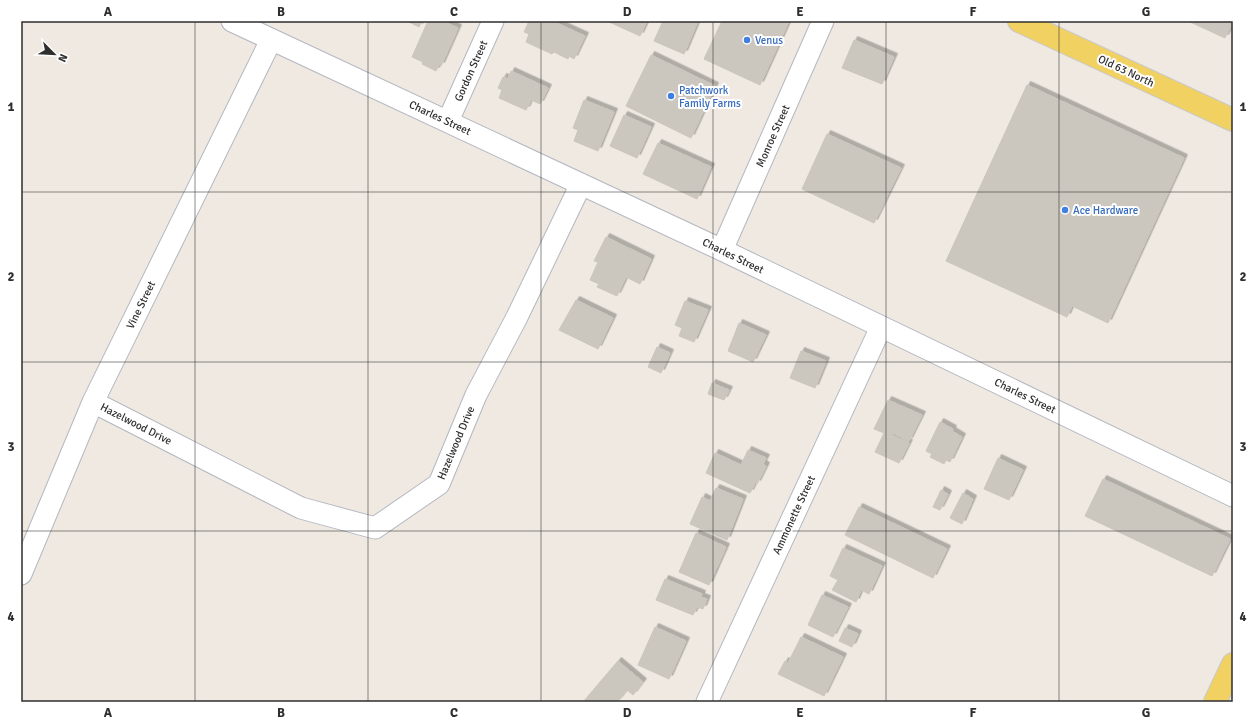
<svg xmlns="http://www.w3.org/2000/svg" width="1254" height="723" font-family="Signika,sans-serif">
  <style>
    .building { fill: #cbc7bf; stroke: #cbc5ba; filter: url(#shadow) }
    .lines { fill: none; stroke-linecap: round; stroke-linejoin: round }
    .minor-casing { stroke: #b4b7c1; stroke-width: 23 }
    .major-casing { stroke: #c9c9c9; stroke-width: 24 }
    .minor { stroke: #fff; stroke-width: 21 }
    .major { stroke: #f2d163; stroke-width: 22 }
    .grid { fill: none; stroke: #2e2e2e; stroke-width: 1; stroke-opacity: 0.55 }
    .shop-dot { fill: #3f7fe0; stroke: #fff; stroke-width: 1.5 }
    .labels { text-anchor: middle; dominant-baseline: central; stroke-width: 4; stroke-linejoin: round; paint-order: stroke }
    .shop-label { font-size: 11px; fill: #366cbe; stroke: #fff; text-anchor: start }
    .street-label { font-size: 11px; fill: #2e2e2e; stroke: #fff }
    .neatline { fill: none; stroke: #2e2e2e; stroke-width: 1.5 }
    .grid-label { font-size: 13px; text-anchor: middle; font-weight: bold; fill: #2e2e2e }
  </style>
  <defs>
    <filter id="shadow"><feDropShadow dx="3.5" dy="-3.5" stdDeviation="0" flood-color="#0004"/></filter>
  </defs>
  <rect width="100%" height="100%" fill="#efe9e1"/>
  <path class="building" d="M407,21H422L419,27Z
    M428,21H442L458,28L441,66L439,65L436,71L422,64L423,62L412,57Z
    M529,21H552L585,36L574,59L569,56L568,59L554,52L552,54L526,42L529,34L524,32Z
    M607,21H647L640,36Z
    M663,21H698L684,54L654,41Z
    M722,21H789L760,85L704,59Z
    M1188,21H1233V22L1225,38Z
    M854,40L894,57L882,84L842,68Z
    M651,55L715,86L691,138L626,106Z
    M511,71L548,88L540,104L531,100L526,110L499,98L502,90L498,88L503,77L508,79Z
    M1027,85L1184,158L1108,323L1072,306L1067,317L946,261Z
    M584,100L614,112L598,151L574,141L578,130L573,128Z
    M624,115L651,127L637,158L610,146Z
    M827,134L901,168L874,223L802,189Z
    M658,143L711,167L697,199L643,174Z
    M606,237L651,259L640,284L626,277L617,296L597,287L599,284L590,280L598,262L594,261Z
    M576,300L613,318L598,349L559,330Z
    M685,301L708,310L694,342L679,336L682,328L675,325Z
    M739,323L766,335L753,362L728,351Z
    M657,347L670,353L661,373L648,367Z
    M801,351L826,361L815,388L790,378Z
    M712,383L729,390L724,400L708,394Z
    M888,400L922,415L909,441L893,433L892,435L909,443L899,463L875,452L884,433L874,429Z
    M940,422L953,429L952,431L962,437L950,462L946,460L944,464L930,457L932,454L926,451Z
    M748,450L766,458L763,464L766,466L757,484L755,483L750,493L706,473L715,453L741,465Z
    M998,458L1023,470L1009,500L984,489Z
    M1103,479L1230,539L1212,576L1085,516Z
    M716,488L743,499L727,540L690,524L702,497L710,501Z
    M941,490L948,494L940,510L933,507Z
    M963,493L973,499L962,524L950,518Z
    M859,507L947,549L933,578L845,535Z
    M696,533L726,547L709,585L679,572Z
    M843,548L882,566L869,594L861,590L856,602L832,590L838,580L830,576Z
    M665,579L702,594L701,597L707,599L703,609L697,607L693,615L656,600Z
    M822,595L848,607L833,637L808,625Z
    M655,627L686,641L669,679L638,665Z
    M845,628L858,634L852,647L839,641Z
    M801,637L843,657L824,696L778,674L785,661L788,663Z
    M618,661L643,682L633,695L627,690L617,702H586L584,701Z"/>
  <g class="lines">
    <defs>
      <path id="minor" d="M232,21L722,250L1233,496
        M448,121L493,21
        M722,250L823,21
        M93,402L301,508L375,528L439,484L476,395L517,317L581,184
        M21,574L93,402L271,40
        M707,702L881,327"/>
      <path id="major" d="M1019,21L1233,120
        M1215,702L1233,664"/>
    </defs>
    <use href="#minor" class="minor-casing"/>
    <use href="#major" class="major-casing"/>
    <use href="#minor" class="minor"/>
    <use href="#major" class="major"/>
  </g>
  <path class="grid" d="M195,21V702M368,21V702M541,21V702M713,21V702M886,21V702M1059,21V702M21,192H1233M21,362H1233M21,531H1233"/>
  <g class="shop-dot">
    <circle cx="747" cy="40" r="4"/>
    <circle cx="671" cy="96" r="4"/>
    <circle cx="1065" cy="210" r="4"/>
  </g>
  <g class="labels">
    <g class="shop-label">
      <text x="755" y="40">Venus</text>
      <text x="679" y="90">Patchwork<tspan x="679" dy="13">Family Farms</tspan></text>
      <text x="1073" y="210">Ace Hardware</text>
    </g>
    <g class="street-label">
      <text transform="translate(471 71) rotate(-66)">Gordon Street</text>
      <text transform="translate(1126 71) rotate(25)">Old 63 North</text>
      <text transform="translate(440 118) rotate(25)">Charles Street</text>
      <text transform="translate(773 136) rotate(-66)">Monroe Street</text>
      <text transform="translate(733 256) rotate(26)">Charles Street</text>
      <text transform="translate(141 305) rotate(-64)">Vine Street</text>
      <text transform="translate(1025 396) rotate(26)">Charles Street</text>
      <text transform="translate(136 424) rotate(27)">Hazelwood Drive</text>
      <text transform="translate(456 443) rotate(-67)">Hazelwood Drive</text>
      <text transform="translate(794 515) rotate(-65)">Ammonette Street</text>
    </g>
  </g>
  <rect width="1254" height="723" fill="none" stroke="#ffffff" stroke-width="44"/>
  <g transform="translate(54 54) rotate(114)" stroke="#ffffff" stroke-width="3" paint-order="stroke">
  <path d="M0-3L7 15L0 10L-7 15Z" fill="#2e2e2e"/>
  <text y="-6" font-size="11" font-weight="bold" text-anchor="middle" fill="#2e2e2e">N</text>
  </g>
  <rect x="22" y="22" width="1210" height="679" class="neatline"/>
  <g class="grid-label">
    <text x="108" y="16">A</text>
    <text x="281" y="16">B</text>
    <text x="454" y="16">C</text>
    <text x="627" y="16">D</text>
    <text x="800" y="16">E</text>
    <text x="973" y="16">F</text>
    <text x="1146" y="16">G</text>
    <text x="11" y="111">1</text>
    <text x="1243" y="111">1</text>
    <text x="11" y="281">2</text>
    <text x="1243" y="281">2</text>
    <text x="11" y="451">3</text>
    <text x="1243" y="451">3</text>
    <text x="11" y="621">4</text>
    <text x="1243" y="621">4</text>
    <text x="108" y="717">A</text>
    <text x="281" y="717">B</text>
    <text x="454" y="717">C</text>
    <text x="627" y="717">D</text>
    <text x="800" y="717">E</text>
    <text x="973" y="717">F</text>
    <text x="1146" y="717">G</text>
  </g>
</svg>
